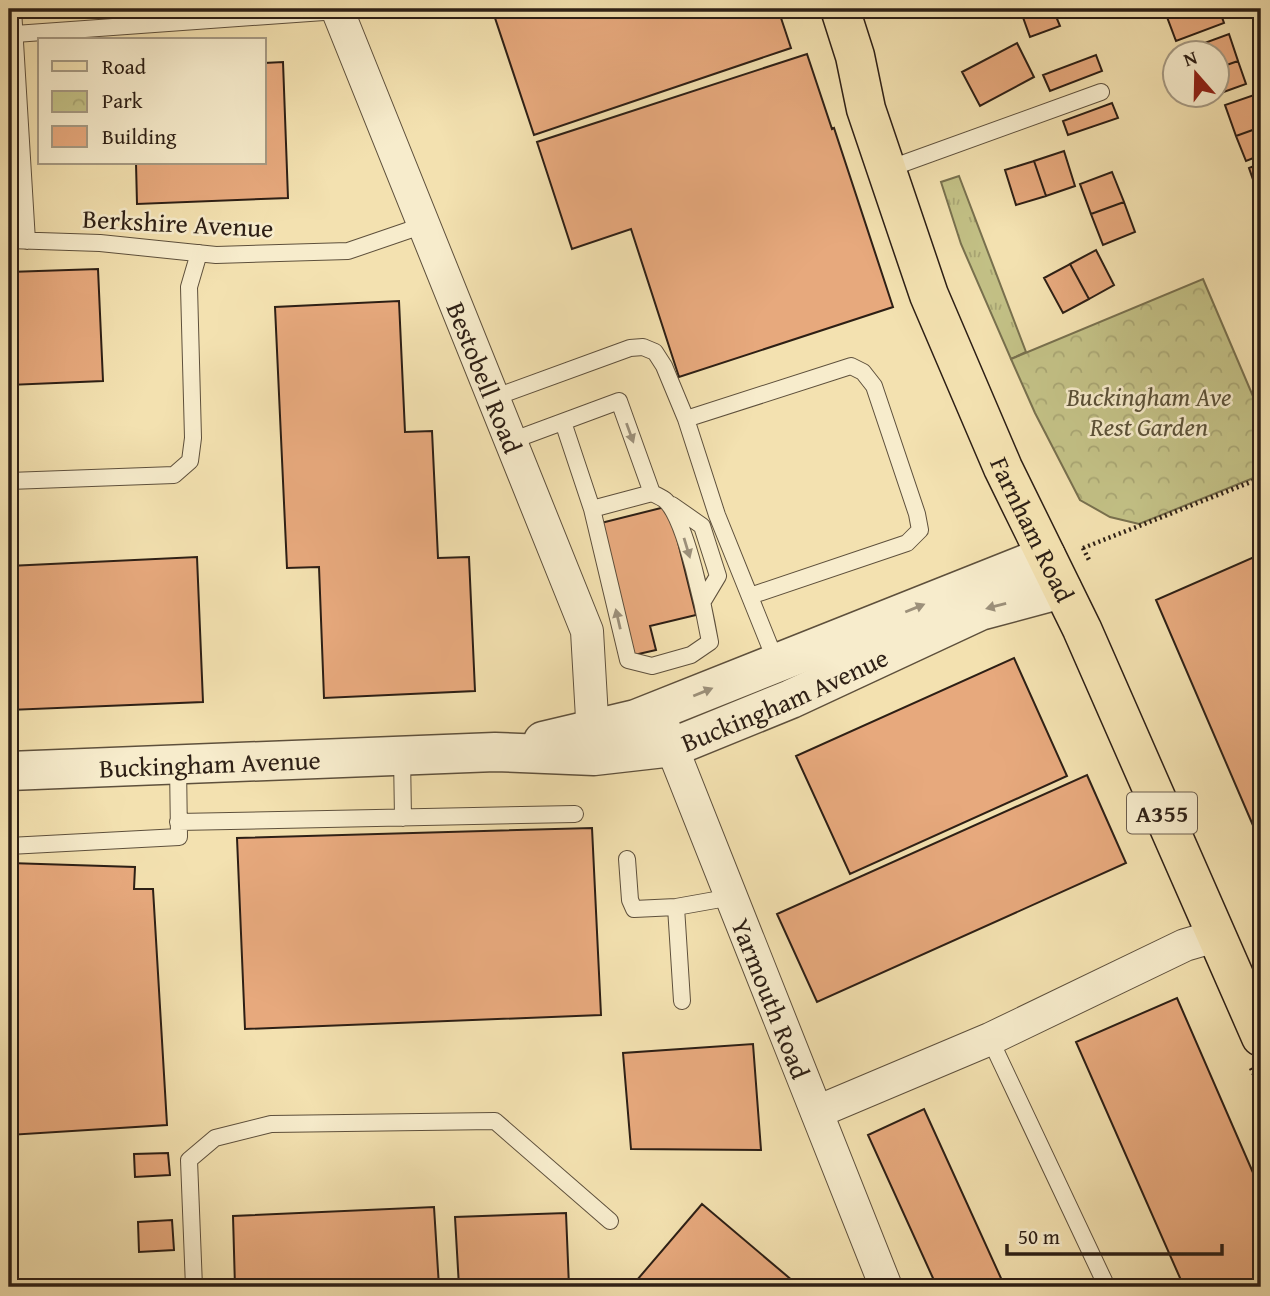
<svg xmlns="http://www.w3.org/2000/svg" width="1270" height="1296" font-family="'Gentium Book Plus',serif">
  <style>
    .grass { fill: url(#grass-tufts); stroke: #78704e; stroke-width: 2 }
    .park { fill: url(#park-crowns); stroke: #78704e; stroke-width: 2 }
    .building { fill: #e7a97d; stroke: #2d1f15; stroke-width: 2 }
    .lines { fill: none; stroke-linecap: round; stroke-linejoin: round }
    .service-casing { stroke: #5e503c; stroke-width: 18 }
    .minor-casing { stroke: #5e503c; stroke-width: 34 }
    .tertiary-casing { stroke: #5e503c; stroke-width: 41 }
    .primary-casing { stroke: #2d1f15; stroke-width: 41 }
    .path { stroke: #2d1f15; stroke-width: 4.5; stroke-dasharray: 2 3.5; stroke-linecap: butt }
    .service { stroke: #f7eccc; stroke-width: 16 }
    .minor { stroke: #f7eccc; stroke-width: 32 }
    .tertiary { stroke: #f7eccc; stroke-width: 38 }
    .primary { stroke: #f3e1b0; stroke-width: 38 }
    .oneway { fill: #9c907a }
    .labels { text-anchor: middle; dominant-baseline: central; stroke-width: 5; stroke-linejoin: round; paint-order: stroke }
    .shield { fill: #f7eccc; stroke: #6a5c4c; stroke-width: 2 }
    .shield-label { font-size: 24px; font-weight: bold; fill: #2d1f15 }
    .street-label { font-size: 26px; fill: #2d1f15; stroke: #f7eccc }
    .park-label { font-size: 26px; font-style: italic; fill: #5a5037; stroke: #f7eccc }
  </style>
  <defs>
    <pattern id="grass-tufts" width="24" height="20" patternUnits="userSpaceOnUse" patternTransform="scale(1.75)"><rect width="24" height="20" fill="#c3c186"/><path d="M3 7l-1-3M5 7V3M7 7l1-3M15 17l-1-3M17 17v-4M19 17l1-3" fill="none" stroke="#a8a573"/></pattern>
    <pattern id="park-crowns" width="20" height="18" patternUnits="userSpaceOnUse" patternTransform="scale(1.75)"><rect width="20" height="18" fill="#c3c186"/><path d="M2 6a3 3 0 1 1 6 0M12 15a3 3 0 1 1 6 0" fill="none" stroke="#a8a573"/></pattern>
  </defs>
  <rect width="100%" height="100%" fill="#f3e1b0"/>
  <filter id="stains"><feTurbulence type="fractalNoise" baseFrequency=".00286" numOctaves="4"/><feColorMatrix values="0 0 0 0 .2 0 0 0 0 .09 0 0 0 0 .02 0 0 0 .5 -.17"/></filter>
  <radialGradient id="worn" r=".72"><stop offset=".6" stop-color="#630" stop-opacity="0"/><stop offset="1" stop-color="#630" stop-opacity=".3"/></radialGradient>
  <path class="grass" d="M959,176L1026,352L1011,359L961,244L941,182Z"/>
  <path class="park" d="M1203,279L1261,415V475L1139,524L1110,517L1080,500L1035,413L1011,359Z"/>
  <path class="building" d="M492,9H778L791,48L534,135Z
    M1020,9H1053L1060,26L1030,37Z
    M1164,9H1189L1167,17Z
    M1189,9H1219L1224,23L1176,41L1167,17Z
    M1229,34L1238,61L1218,68V52H1202L1199,45Z
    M1017,43L1034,77L980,106L962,72Z
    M807,54L832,129L834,128L893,307L679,377L631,229L572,249L537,142Z
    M1096,55L1102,71L1050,91L1043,75Z
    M1238,61L1246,84L1218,94V68Z
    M283,62L288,198L137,204L136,163H264V63Z
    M1257,94L1261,105V127L1236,136L1225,105Z
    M1112,103L1118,118L1068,135L1063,121Z
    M1261,127V155L1246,161L1236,136Z
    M1064,151L1075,186L1046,196L1034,161Z
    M1034,161L1046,196L1016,205L1005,170Z
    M1261,163V193L1258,194L1249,168Z
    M1112,172L1124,202L1091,214L1080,184Z
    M1124,202L1135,232L1103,245L1091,214Z
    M1096,250L1114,285L1089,299L1070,264Z
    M1070,264L1089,299L1063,313L1044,278Z
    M98,269L103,381L9,385V272Z
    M399,301L405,432L432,431L438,558L469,557L475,691L324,698L319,567L287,568L275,307Z
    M669,506L696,615L650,626L656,650L634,655L601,523Z
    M1261,554V844L1156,600Z
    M197,557L203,702L9,710V566Z
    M1014,658L1067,776L850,874L796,756Z
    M1087,775L1126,863L817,1002L777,914Z
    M592,828L601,1015L245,1029L237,838Z
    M9,863L135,867L134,889H153L167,1125L9,1135Z
    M1177,998L1261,1191V1287H1184L1076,1042Z
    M753,1044L761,1150L631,1149L623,1053Z
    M924,1109L1005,1287H937L868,1135Z
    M168,1153L170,1175L135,1177L134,1154Z
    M702,1204L800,1287H631Z
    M434,1207L439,1287H235L233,1216Z
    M566,1213L569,1287H459L455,1217Z
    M172,1220L174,1250L139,1252L138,1222Z"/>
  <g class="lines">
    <defs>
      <path id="service" d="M13,9L27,241
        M15,34L338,11
        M888,169L1101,92
        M9,240L100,243L216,255L348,251L424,225
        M493,398L630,348L643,347L655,352L664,366L686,419L717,515L777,664
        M686,419L851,366L863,372L874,386L917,514L920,530L907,543L750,596
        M511,441L619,401L652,493L592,509L563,422
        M9,481L174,475L190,461L193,438L189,287L199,253
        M672,505L702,526L718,576L703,601
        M592,509L628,660L652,666L691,655L710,642C705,613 686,520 666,501C663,498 656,495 652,493
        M402,756L403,818
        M178,822L575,814
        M9,846L179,837L178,764
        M627,859L630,900L634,909L676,907L732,897
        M676,907L682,1001
        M990,1039L1107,1287
        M194,1287L189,1160L215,1138L271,1124L495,1121L610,1221"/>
      <g id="minor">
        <path id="s1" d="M337,9L587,631L594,753"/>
        <path id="s2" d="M663,725L886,1287"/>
        <path d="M817,1112L990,1039L1185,945L1216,936"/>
      </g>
      <g id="tertiary">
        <path d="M543,741L636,719L1046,556"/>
        <path id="s3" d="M9,771L495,752L594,756L673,747L791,699L980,611L1062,589"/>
      </g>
      <g id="primary">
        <path id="s4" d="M840,9L855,56L866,109L929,295L1003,468L1082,629L1261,1037"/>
      </g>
    </defs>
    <use href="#service" class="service-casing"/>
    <use href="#minor" class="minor-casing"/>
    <use href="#tertiary" class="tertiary-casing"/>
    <use href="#primary" class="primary-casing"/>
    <path class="path" d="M1083,548L1090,562
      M1083,548L1261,478
      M1251,1068L1261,1089"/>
    <use href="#service" class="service"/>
    <use href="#minor" class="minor"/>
    <use href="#tertiary" class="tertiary"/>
    <use href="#primary" class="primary"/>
  </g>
  <defs><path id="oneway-solid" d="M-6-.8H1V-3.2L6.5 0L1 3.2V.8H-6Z" transform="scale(1.75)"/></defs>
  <g class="oneway">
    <use href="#oneway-solid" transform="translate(630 433) rotate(70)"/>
    <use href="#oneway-solid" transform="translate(687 548) rotate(73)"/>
    <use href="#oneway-solid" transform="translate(996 606) rotate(165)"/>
    <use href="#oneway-solid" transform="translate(915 608) rotate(-22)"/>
    <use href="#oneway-solid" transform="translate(618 619) rotate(-103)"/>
    <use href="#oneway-solid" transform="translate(703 692) rotate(-22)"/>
  </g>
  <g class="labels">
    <rect class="shield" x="1127" y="792.5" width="70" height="41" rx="5"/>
    <g class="shield-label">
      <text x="1162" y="813">A355</text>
    </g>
    <g class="street-label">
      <text transform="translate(178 223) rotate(3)">Berkshire Avenue</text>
      <text stroke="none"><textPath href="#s1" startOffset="397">Bestobell Road</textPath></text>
      <text stroke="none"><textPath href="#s4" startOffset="556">Farnham Road</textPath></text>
      <text stroke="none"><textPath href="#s3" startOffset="786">Buckingham Avenue</textPath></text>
      <text stroke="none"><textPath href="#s3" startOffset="201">Buckingham Avenue</textPath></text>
      <text stroke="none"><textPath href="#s2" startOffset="294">Yarmouth Road</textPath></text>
    </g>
    <g class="park-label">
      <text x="1149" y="396">Buckingham Ave<tspan x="1149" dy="30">Rest Garden</tspan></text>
    </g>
  </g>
  <rect width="1270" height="1296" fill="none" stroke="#f3e1b0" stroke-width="35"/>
  <rect x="10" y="10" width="1249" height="1275" fill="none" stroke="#2d1f15" stroke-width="3.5"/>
  <rect x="18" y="18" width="1235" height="1261" fill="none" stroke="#2d1f15" stroke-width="2"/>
  <rect x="38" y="38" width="228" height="126" fill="#f7eccc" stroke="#a69a83" stroke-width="2"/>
  <rect x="52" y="61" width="35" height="10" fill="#f3e1b0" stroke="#a69a83" stroke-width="2"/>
  <text x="102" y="74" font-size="21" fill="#2d1f15">Road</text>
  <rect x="52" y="91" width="35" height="21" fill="url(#park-crowns)" stroke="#a69a83" stroke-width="2"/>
  <text x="102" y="108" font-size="21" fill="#2d1f15">Park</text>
  <rect x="52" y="126" width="35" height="21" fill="#e7a97d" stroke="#a69a83" stroke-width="2"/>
  <text x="102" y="144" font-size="21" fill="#2d1f15">Building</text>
  <g transform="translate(1196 74) rotate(340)"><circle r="33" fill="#f7eccc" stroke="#a69a83" stroke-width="2"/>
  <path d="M0-5L12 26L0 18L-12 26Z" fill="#8f2418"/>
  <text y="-10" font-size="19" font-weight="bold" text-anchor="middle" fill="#2d1f15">N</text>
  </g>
  <path d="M1007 1244v10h215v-10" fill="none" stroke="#2d1f15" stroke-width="3.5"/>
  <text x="1018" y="1244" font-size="21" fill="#2d1f15" stroke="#f7eccc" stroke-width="5" paint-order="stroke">50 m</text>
  <rect width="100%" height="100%" filter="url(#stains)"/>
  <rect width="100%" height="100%" fill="url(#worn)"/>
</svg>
